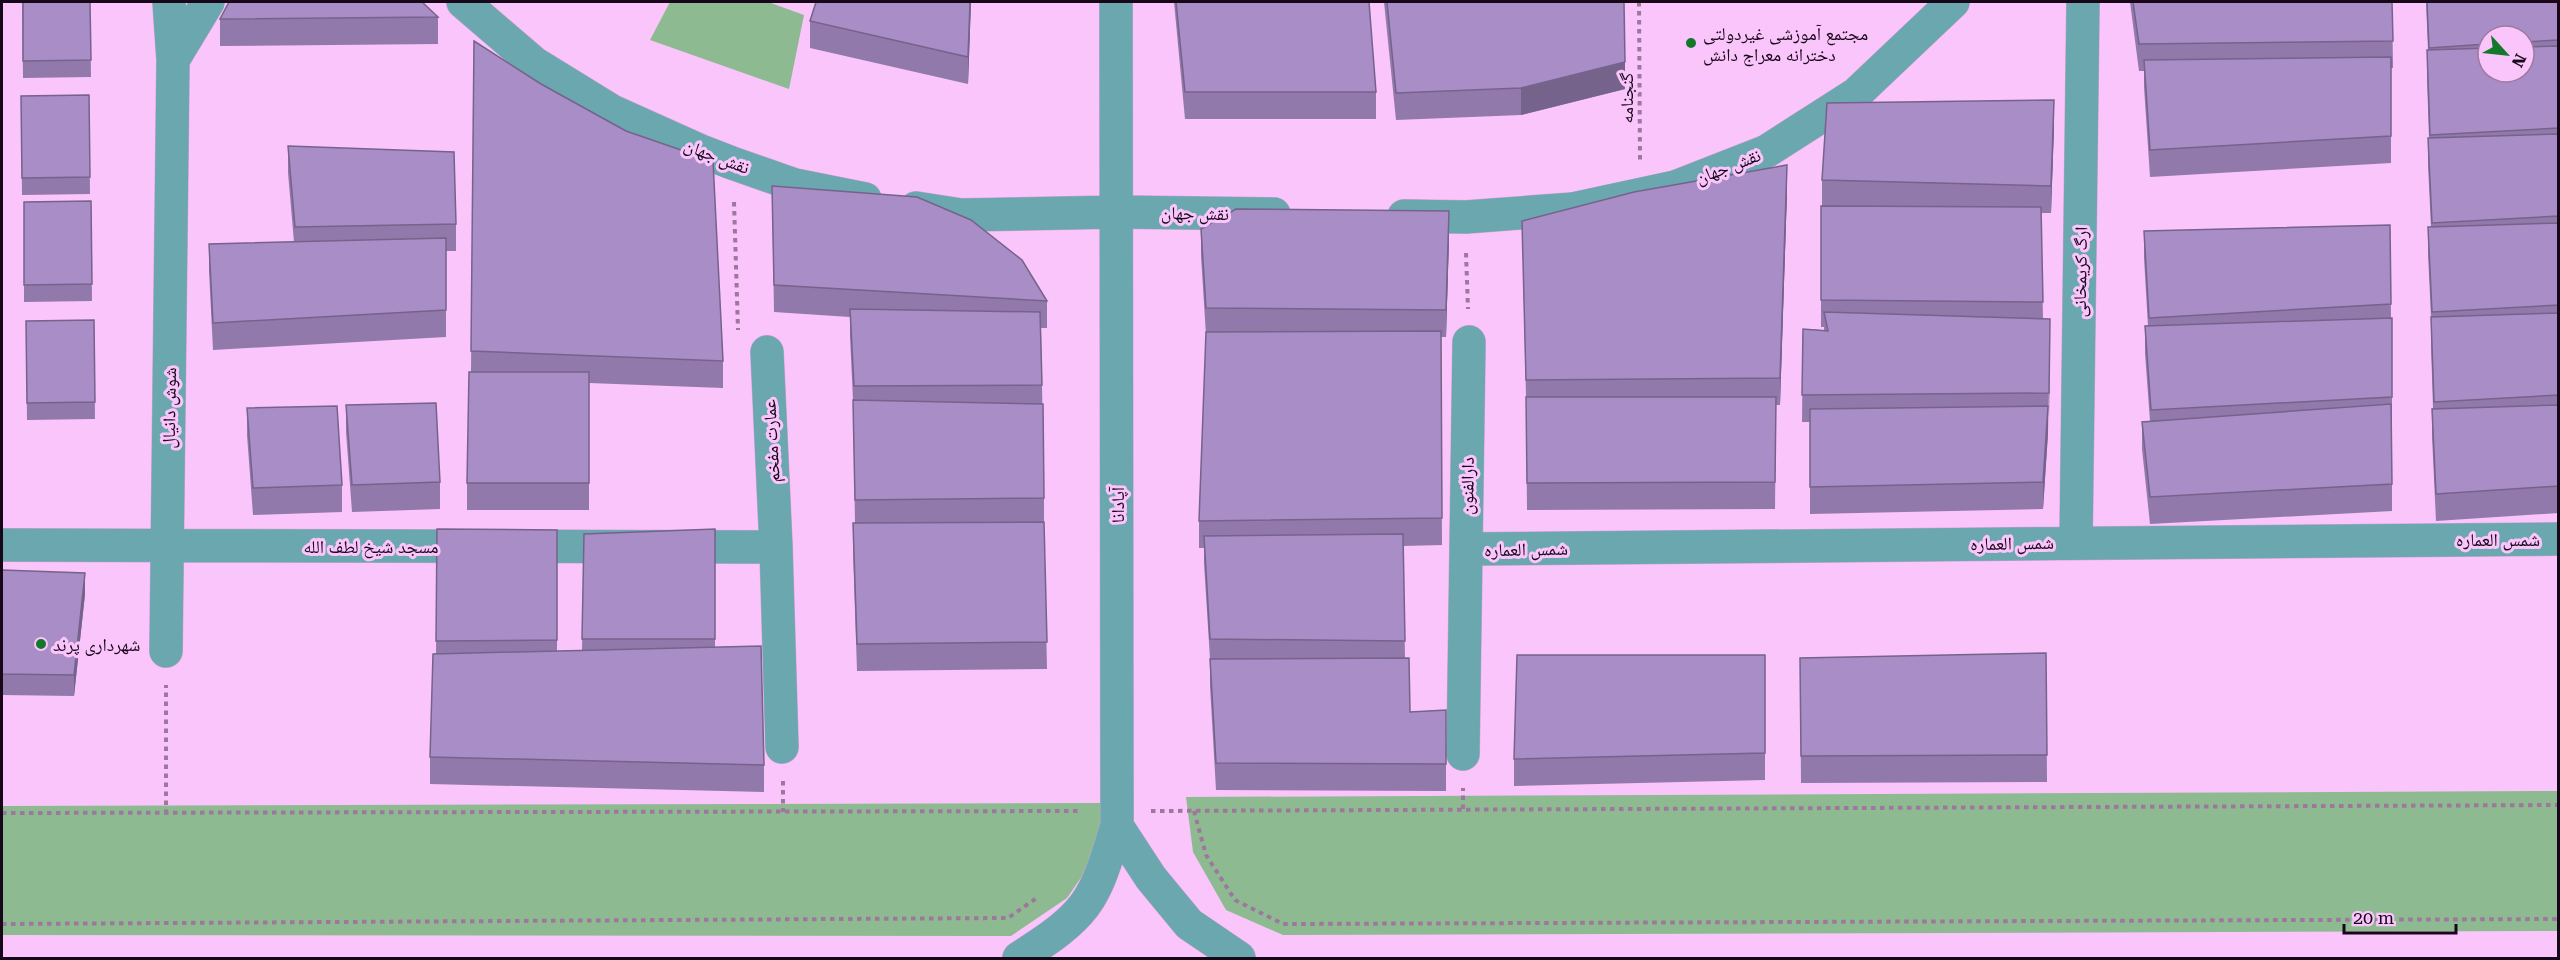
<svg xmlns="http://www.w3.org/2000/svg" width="2560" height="960" font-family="'Roboto Serif','Noto Naskh Arabic',serif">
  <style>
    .green { fill: #8dba90 }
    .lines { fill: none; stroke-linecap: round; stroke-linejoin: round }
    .minor-casing { stroke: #d0a3d2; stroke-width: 34 }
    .path { stroke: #9d779e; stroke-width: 4; stroke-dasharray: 4.5 4.5; stroke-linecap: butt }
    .minor { stroke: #6aa7af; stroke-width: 33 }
    .wall { fill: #9179ab; fill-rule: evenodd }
    .shaded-wall { fill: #76638b }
    .building { fill: #a98dc7; stroke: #76638b; stroke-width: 1.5 }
    .poi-dot { fill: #14782a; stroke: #f9c5fa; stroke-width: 2 }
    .labels { text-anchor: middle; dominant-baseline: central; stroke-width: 6; stroke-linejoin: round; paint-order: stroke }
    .poi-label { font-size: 18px; fill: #180719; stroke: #f9c5fa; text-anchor: start }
    .street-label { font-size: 18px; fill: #180719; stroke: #f9c5fa }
  </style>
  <rect width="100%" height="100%" fill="#f9c5fa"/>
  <path class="green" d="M670,2H768L804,15L789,89L650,40Z
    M2558,791V931L1283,935L1226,910L1193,852L1186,797Z
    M1103,803L1100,850L1067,898L1011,936L2,935V806Z"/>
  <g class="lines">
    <defs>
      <path id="minor" d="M463,2L534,63L612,111L701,151L732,163L795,185L865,199
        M1116,2L1117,826L1151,878L1189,924L1239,958
        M173,60L208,2
        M916,208L961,215L1118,212L1274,214
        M1404,216L1466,217L1573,209L1675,187L1767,151L1856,94L1953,2
        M767,352L776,547L782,747
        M2076,543L2083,2
        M2,545L776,547
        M1466,549L2558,539
        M166,651L173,60L169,2
        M1463,754L1469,342
        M1019,958C1039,945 1062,931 1079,912C1100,889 1107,855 1117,826"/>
    </defs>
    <use href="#minor" class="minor-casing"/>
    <path class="path" d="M1639,2L1640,160
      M734,202L738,330
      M1466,253L1468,309
      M783,781V812
      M1463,809V788
      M1151,811L2558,805
      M1194,811L1206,855L1235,900L1283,924L2558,919
      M2,813L1081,811
      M166,814V685
      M2,924L1008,918L1038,897"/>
    <use href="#minor" class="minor"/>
  </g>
  <path class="wall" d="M22,2H90L91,77L23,78Z
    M971,2L968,84L810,48V21Z
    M1174,2H1369L1376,92V119H1185Z
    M1384,2H1624L1625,89L1521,115L1396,120Z
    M2130,2H2392L2393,68H2391V163L2150,177L2144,87V71H2139Z
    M2426,2H2559V513L2436,521L2432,436V409L2433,408L2431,344V317L2428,254V227H2431L2428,165V138H2429L2427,77V50H2428ZM2488,36H2524V72H2488Z
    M438,17V44L220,46V19Z
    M474,41L723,361V388L589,383V510H467V483L471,372Z
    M89,95L90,194L22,195L21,96Z
    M2054,127L2051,213H2041L2043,319L2050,346L2048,433L2043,509L1810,514V422H1802L1803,329L1824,330V327H1821V206H1822V180Z
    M288,146L456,224V251H446V337L213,350L209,271V244L294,242L288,173Z
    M772,186L1047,301V328H1041L1044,498V525L1047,669L857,671L853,550V523H855L853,400L850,336V317L774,312Z
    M1787,192L1780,405H1776L1775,509L1527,510L1526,397L1522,221Z
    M91,201L92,301L24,302V202Z
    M2390,225L2391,318H2392V511L2150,524L2142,449V422L2150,421L2145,353V326H2148L2144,258V231Z
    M1201,229L1449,238L1446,337H1441L1442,545L1403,546L1405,658L1410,712L1446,710V791L1216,790L1210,686V659L1204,563V548H1199V521L1206,335L1201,256Z
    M94,320L95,419L27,420L26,321Z
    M346,405L440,482V509L352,512L346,432Z
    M247,408L342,485V512L253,515L247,435Z
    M437,529L557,530V651L582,650L584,534L715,529V647L764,765V792L430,784V757L436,653Z
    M2,570L85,594L74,696L2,695Z
    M2046,653L2047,782L1801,783L1800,658Z
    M1765,655V780L1514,786V759Z"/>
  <path class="shaded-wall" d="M970,2H971L968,84V57Z
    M1625,62V89L1521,115V88Z
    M2054,100V127L2051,213V186Z
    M1787,165V192L1780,405V378Z
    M1449,211V238L1446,337V310Z
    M2050,319V346L2049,420V393Z
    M2048,406V433L2043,509V482Z
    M85,573V594L74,696V675Z"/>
  <path class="building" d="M23,2H90L91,60L23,61Z
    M229,2H422L438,17L220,19Z
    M816,2H970L968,57L810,21Z
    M1176,2H1369L1376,92H1185Z
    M1387,2H1624L1625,62L1521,88L1396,93Z
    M2133,2H2392L2393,41L2139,44Z
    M2427,2H2559V40L2524,42V36H2488V44L2429,48Z
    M474,41L541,84L626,131L713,161L723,361L471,351Z
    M2559,46V128L2430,135L2427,50L2488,48V72H2524V47Z
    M2391,57V136L2150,150L2144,60Z
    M89,95L90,177L22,178L21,96Z
    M2054,100L2051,186L1822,180L1827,103Z
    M2559,134V216L2432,223L2428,138Z
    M288,146L454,152L456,224L295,227Z
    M1787,165L1780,378L1526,380L1522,221L1634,192Z
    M772,186L917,197L971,220L1022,260L1047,301L774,285Z
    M91,201L92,284L24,285V202Z
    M1821,206L2041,207L2043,302L1821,300Z
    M1236,209L1449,211L1446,310L1206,308L1201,229Z
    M2559,223V305L2432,312L2428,227Z
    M2390,225L2391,304L2149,318L2144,231Z
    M446,238V310L213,323L209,244Z
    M850,309L1040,312L1042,385L854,386Z
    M1824,312L2050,319L2049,393L1802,395L1803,329L1828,331Z
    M2559,313V395L2434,402L2431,317Z
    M2392,318V397L2151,410L2145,326Z
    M94,320L95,402L27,403L26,321Z
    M1441,331L1442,518L1199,521L1206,332Z
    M469,372H589V483H467Z
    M1526,397H1776L1775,482L1527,483Z
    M853,400L1043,404L1044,498L855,500Z
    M436,403L440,482L352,485L346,405Z
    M2391,404L2392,484L2150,497L2142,422Z
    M2559,405V486L2436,494L2432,409Z
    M337,406L342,485L253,488L247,408Z
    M2048,406L2043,482L1810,487V409Z
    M1044,522L1047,642L857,644L853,523Z
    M437,529L557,530V640L436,641Z
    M715,529V639H582L584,534Z
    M1403,534L1405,641L1210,639L1204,536Z
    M2,570L85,573L74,675L2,674Z
    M761,646L764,765L430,757L433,654Z
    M2046,653L2047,755L1801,756L1800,658Z
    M1517,655H1765V753L1514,759Z
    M1409,658L1410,712L1446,710V764L1216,763L1210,659Z"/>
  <g class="poi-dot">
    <circle cx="1691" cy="43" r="6"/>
    <circle cx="41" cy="644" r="6"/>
  </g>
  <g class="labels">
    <g class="poi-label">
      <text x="1703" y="33">مجتمع آموزشی غیردولتی<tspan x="1703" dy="21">دخترانه معراج دانش</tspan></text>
      <text x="53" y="644">شهرداری پرند</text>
    </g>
    <g class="street-label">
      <text transform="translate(1626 98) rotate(-90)">گنجنامه</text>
      <text transform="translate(717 156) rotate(21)">نقش جهان</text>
      <text transform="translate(1728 166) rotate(-21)">نقش جهان</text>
      <text transform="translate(1195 213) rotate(1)">نقش جهان</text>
      <text transform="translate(2080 272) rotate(-89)">ارگ کریمخانی</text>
      <text transform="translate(169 408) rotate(-89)">شوش دانیال</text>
      <text transform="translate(771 441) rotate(-93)">عمارت مفخم</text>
      <text transform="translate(1467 486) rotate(-89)">دارالفنون</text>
      <text transform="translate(1117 505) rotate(-90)">آپادانا</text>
      <text x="2498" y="539">شمس العماره</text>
      <text transform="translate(2012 543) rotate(-1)">شمس العماره</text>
      <text x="371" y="546">مسجد شیخ لطف الله</text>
      <text transform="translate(1526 549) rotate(-1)">شمس العماره</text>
    </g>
  </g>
  <rect width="2560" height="960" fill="none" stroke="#180719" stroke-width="6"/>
  <g transform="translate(2506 54) rotate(117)"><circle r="28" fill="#f9c5fa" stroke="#9f79a0" stroke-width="1.5"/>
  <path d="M0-4.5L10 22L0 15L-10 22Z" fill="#14782a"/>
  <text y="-9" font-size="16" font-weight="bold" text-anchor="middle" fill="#180719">N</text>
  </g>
  <path d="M2344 924v9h112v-9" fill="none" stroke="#180719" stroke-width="3"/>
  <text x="2353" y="924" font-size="18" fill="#180719" stroke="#f9c5fa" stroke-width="4.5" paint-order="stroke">20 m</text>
</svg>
